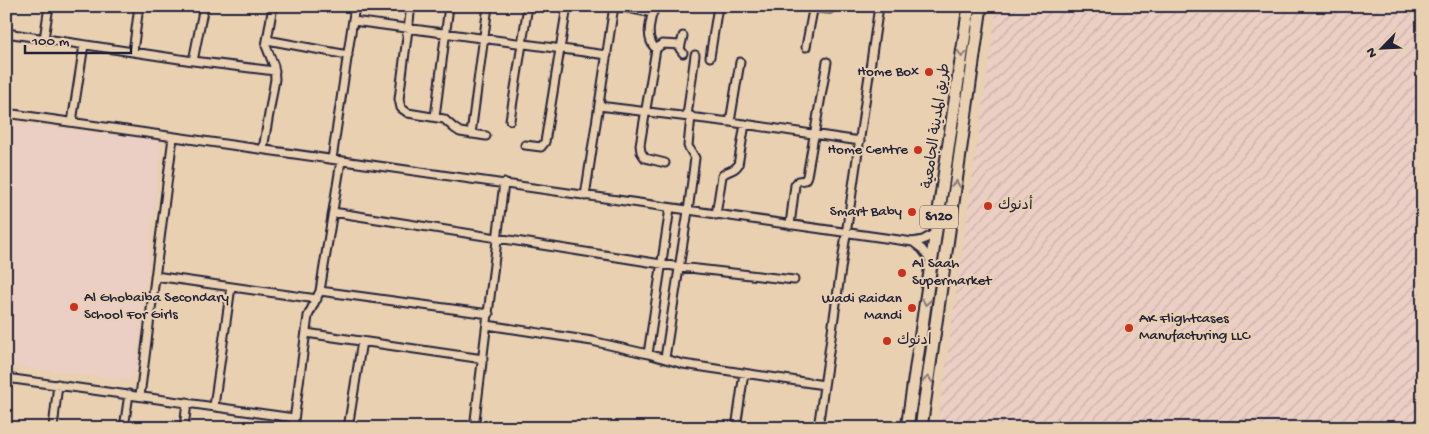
<svg xmlns="http://www.w3.org/2000/svg" width="1429" height="434" font-family="'Gochi Hand','Playpen Sans Arabic',sans-serif">
  <style>
    .built { fill: #ebcec4 }
    .industrial { fill: url(#industrial-furrows) }
    .lines { fill: none; stroke-linecap: round; stroke-linejoin: round }
    .street-casing { stroke: #22223b; stroke-width: 11 }
    .primary-casing { stroke: #22223b; stroke-width: 15 }
    .street { stroke: #e9d0b1; stroke-width: 7 }
    .primary { stroke: #e9d0b1; stroke-width: 11 }
    .oneway { stroke: #867976 }
    .poi-dot { fill: #c8321e; stroke: #e9d0b1; stroke-width: 2 }
    .labels { text-anchor: middle; dominant-baseline: central; stroke-width: 4; stroke-linejoin: round; paint-order: stroke }
    .shield { fill: #e9d0b1; stroke: #5e565e; stroke-width: 1 }
    .shield-label { font-size: 14px; font-weight: bold; fill: #22223b }
    .poi-label { font-size: 15px; fill: #22223b; stroke: #e9d0b1; text-anchor: start }
    .street-label { font-size: 15px; fill: #22223b; stroke: #e9d0b1 }
  </style>
  <defs>
    <pattern id="industrial-furrows" width="10" height="10" patternUnits="userSpaceOnUse" patternTransform="scale(1.25)"><rect width="10" height="10" fill="#ebcec4"/><path d="M-1 1l2-2M0 10L10 0M9 11l2-2" fill="none" stroke="#c9b1a9"/></pattern>
  </defs>
  <rect width="100%" height="100%" fill="#e9d0b1"/>
  <filter id="ink" filterUnits="userSpaceOnUse"><feTurbulence type="fractalNoise" baseFrequency=".02" numOctaves="2"/><feDisplacementMap in="SourceGraphic" scale="10" xChannelSelector="R" yChannelSelector="G"/><feConvolveMatrix kernelMatrix="1 2 1 2 8 2 1 2 1" color-interpolation-filters="sRGB"/></filter>
  <g filter="url(#ink)">
    <path class="built" d="M6,122L159,140L161,145L135,374L128,380L6,365Z"/>
    <path class="industrial" d="M997,6H1423V428H937Z"/>
    <g class="lines">
      <defs>
        <path id="street" d="M411,6L399,99L401,108L408,113L444,119L454,128L460,132L486,136
          M617,6L653,13
          M654,6C651,20 644,38 656,49
          M353,21L607,55
          M6,33L193,61L275,71
          M683,36L680,49L683,53
          M44,39L49,6
          M267,40L348,55
          M806,47L813,10L816,8L830,9L834,6
          M133,52L139,6
          M710,57L718,6
          M193,61L204,6
          M599,106L730,122L860,141
          M6,113L913,242L923,240L937,232
          M687,116L695,55
          M435,117L449,6
          M510,120L528,6
          M72,122L84,45
          M730,122L740,62
          M471,134L488,6
          M525,145L541,147L545,142L567,6
          M263,149L275,79L274,66L266,46L273,6
          M332,159L355,6
          M665,163L645,158L641,152L640,145L656,49L662,44L681,45
          M585,196L614,6
          M333,212L680,267L794,280
          M716,215L722,176C726,170 734,172 738,165L745,124
          M790,225L795,185L798,181L805,180L807,176L827,62
          M913,242L922,249L931,261
          M155,276L317,299
          M320,291L489,314
          M487,325L592,341L648,354L683,364L824,385
          M306,333L483,359
          M648,354L670,208
          M665,358L688,211L695,158L688,146L691,116
          M6,378L294,418
          M140,396L173,137
          M214,406L231,287
          M53,428L58,384
          M124,428L129,394
          M184,428L187,402
          M293,428L308,316L320,291L341,161
          M348,428L362,341
          M474,428L504,183
          M736,428L744,373
          M818,428L879,6
          M1422,428L1423,424"/>
        <path id="primary" d="M907,428L969,6
          M921,428L981,6"/>
      </defs>
      <use href="#street" class="street-casing"/>
      <use href="#primary" class="primary-casing"/>
      <use href="#street" class="street"/>
      <use href="#primary" class="primary"/>
    </g>
    <defs><path id="oneway-chevron" d="M-2-3.5L2.5 0L-2 3.5" fill="none" stroke-width="1.6" stroke-linecap="round" stroke-linejoin="round" transform="scale(1.25)"/></defs>
    <g class="oneway">
      <use href="#oneway-chevron" transform="translate(962 54) rotate(98)"/>
      <use href="#oneway-chevron" transform="translate(956 184) rotate(-82)"/>
      <use href="#oneway-chevron" transform="translate(926 302) rotate(99)"/>
      <use href="#oneway-chevron" transform="translate(928 379) rotate(-82)"/>
    </g>
  </g>
  <g class="poi-dot">
    <circle cx="929" cy="72" r="5"/>
    <circle cx="918" cy="150" r="5"/>
    <circle cx="988" cy="206" r="5"/>
    <circle cx="912" cy="212" r="5"/>
    <circle cx="902" cy="273" r="5"/>
    <circle cx="74" cy="307" r="5"/>
    <circle cx="912" cy="308" r="5"/>
    <circle cx="1129" cy="328" r="5"/>
    <circle cx="887" cy="341" r="5"/>
  </g>
  <g class="labels">
    <rect class="shield" x="920" y="205.5" width="38" height="23" rx="4"/>
    <g class="shield-label">
      <text x="939" y="217">S120</text>
    </g>
    <g class="poi-label">
      <text x="919" y="72" text-anchor="end">Home Box</text>
      <text x="908" y="150" text-anchor="end">Home Centre</text>
      <text x="998" y="206">أدنوك</text>
      <text x="902" y="212" text-anchor="end">Smart Baby</text>
      <text x="912" y="264">Al Saah<tspan x="912" dy="17">Supermarket</tspan></text>
      <text x="84" y="298">Al Ghobaiba Secondary<tspan x="84" dy="17">School For Girls</tspan></text>
      <text x="902" y="299" text-anchor="end">Wadi Raidan<tspan x="902" dy="17">Mandi</tspan></text>
      <text x="1139" y="319">AK Flightcases<tspan x="1139" dy="17">Manufacturing LLC</tspan></text>
      <text x="897" y="341">ادنوك</text>
    </g>
    <g class="street-label">
      <text transform="translate(937 126) rotate(-82)">طريق المدينة الجامعية</text>
    </g>
  </g>
  <rect width="1429" height="434" fill="none" stroke="#e9d0b1" stroke-width="25"/>
  <rect x="12" y="12" width="1404" height="409" fill="none" stroke="#22223b" stroke-width="2" filter="url(#ink)"/>
  <g transform="translate(1382 48) rotate(246)" stroke="#e9d0b1" stroke-width="4" paint-order="stroke">
  <path d="M0-4L9 19L0 12L-9 19Z" fill="#22223b"/>
  <text y="-8" font-size="14" font-weight="bold" text-anchor="middle" fill="#22223b">N</text>
  </g>
  <path d="M25 45v8h106v-8" fill="none" stroke="#22223b" stroke-width="2.5"/>
  <text x="32" y="45" font-size="15" fill="#22223b" stroke="#e9d0b1" stroke-width="4" paint-order="stroke">100 m</text>
</svg>
